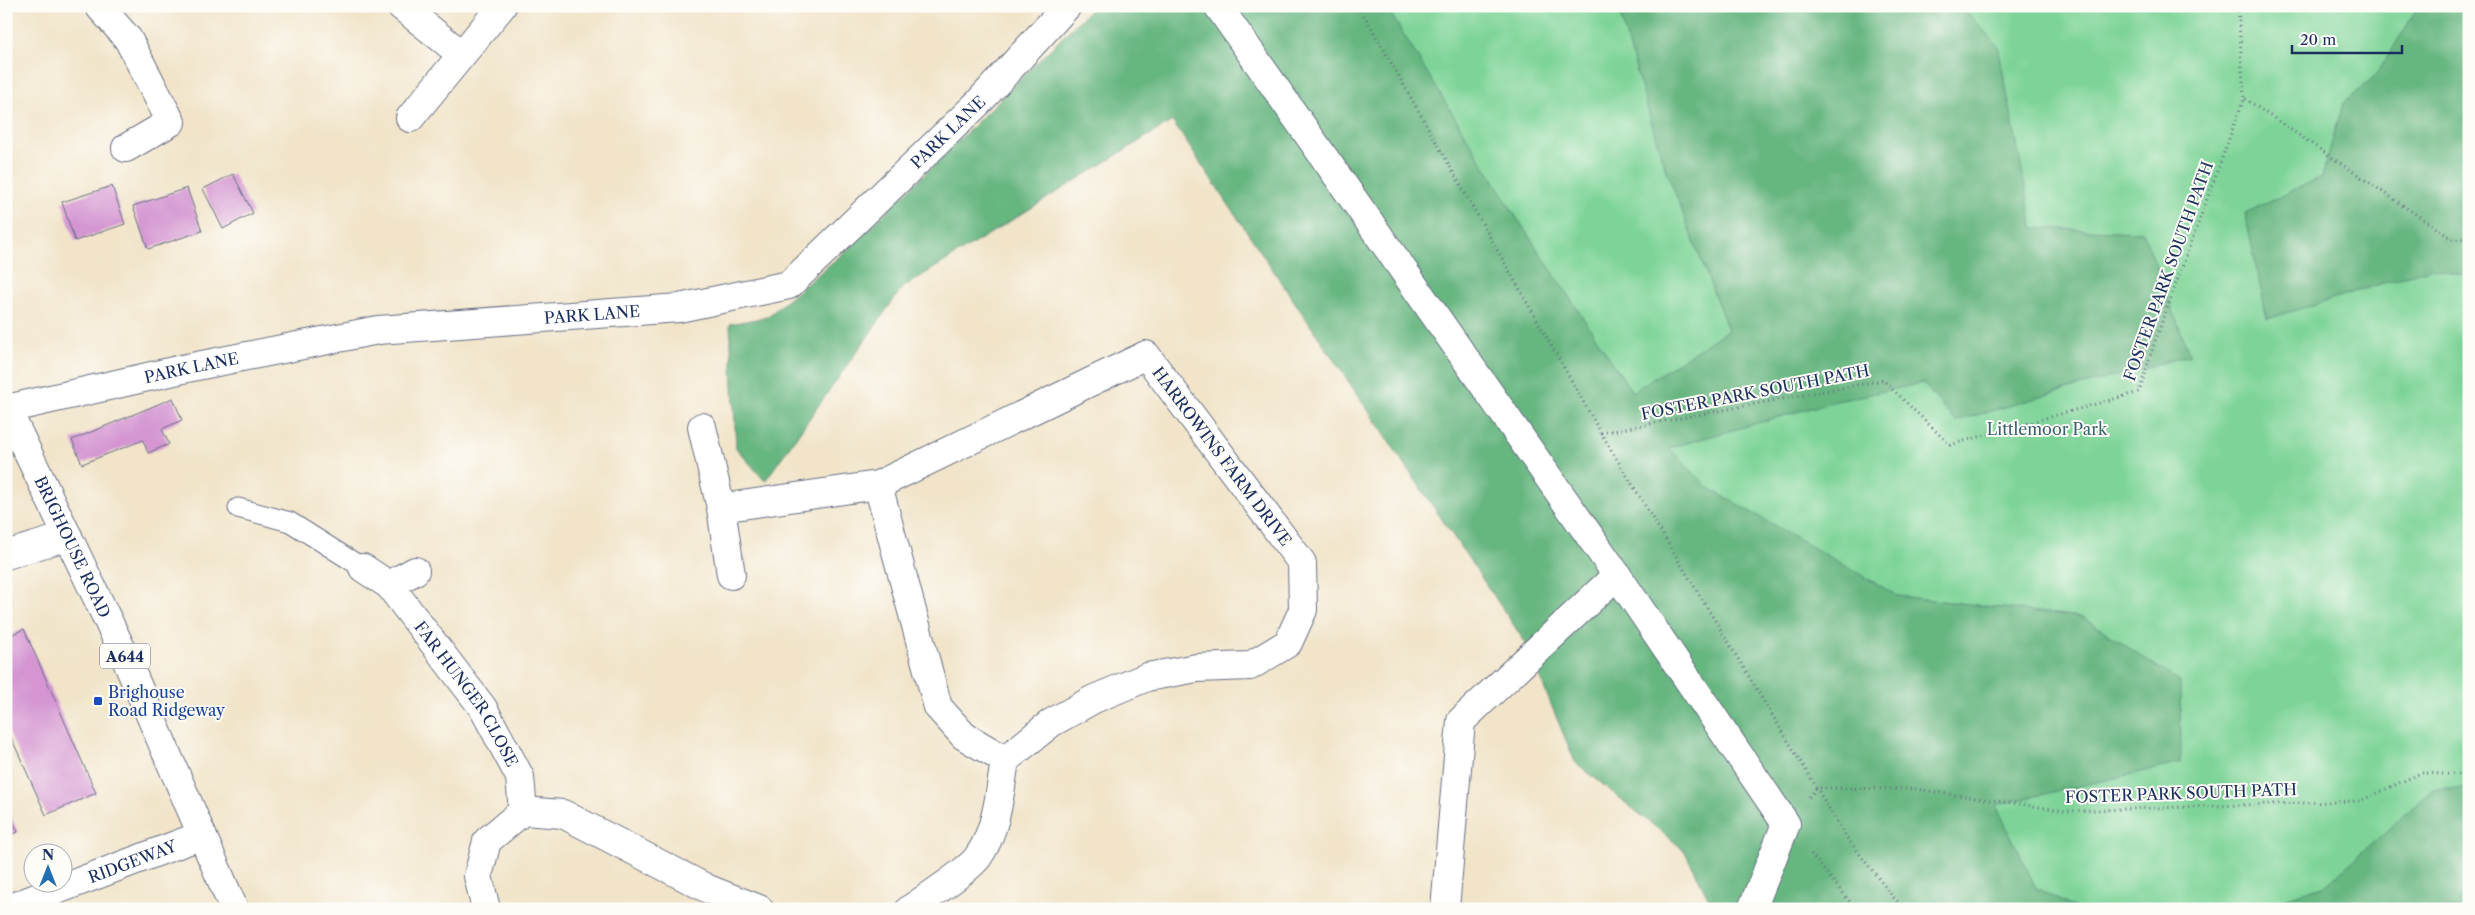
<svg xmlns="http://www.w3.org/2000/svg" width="2475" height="915" font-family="'Libre Caslon Text',serif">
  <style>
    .green { fill: #7ed498; stroke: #4c827b }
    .forest { fill: #66b680; stroke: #40726f }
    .building { fill: #d495d2 }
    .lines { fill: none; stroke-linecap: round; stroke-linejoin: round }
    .lane-casing { stroke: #666e83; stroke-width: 21 }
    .street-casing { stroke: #666e83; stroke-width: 30 }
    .primary-casing { stroke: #666e83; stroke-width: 30 }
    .path { stroke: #666e83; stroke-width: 3; stroke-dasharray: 1 4; stroke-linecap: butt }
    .lane { stroke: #fff; stroke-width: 19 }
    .street { stroke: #fff; stroke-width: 28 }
    .primary { stroke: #fff; stroke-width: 28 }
    .transit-dot { fill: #1a4fb4; stroke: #fdfcf7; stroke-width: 2 }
    .labels { text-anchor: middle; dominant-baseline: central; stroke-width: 4; stroke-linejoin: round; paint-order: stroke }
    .shield { fill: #fdfcf7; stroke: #5f6c8c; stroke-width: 1 }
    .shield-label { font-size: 15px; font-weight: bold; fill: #1b2f5e }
    .street-label { font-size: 16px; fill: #1b2f5e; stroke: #fdfcf7 }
    .park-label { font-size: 16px; fill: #39616f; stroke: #fdfcf7 }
    .transit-label { font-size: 16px; fill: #164399; stroke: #fdfcf7; text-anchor: start }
  </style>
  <rect width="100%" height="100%" fill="#fdfcf7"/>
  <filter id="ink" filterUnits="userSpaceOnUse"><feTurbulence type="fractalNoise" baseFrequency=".02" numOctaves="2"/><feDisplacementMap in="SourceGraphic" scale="10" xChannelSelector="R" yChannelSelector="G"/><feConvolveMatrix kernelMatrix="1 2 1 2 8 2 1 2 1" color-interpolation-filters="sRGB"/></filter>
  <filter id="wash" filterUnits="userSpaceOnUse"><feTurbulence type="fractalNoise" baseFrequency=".0096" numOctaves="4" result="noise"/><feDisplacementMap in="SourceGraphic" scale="20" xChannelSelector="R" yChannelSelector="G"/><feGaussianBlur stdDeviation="1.12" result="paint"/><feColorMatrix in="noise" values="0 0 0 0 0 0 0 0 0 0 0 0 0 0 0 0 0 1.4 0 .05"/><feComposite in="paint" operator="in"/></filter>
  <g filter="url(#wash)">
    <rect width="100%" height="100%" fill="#f1e4c9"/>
    <path class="green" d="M1243,6H2469V909H1864Z"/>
    <path class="forest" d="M1094,6H1386L1515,215L1632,392L1728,330L1662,159L1619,11L1609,6H1961L1998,46L2033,228L2143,232L2190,355L1955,421L1923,383L1832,402L1669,448L1709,488L1898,596L2083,617L2180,682L2181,763L1996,805L2036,888L2076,909H1714L1684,850L1575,762L1525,642L1172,121L902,288L765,481L736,448L730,324L767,317L852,246Z
      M2419,6H2469V276L2432,268L2267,319L2245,213L2322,177L2343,104L2377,74Z
      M2434,788H2469V909H2248L2326,885Z"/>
    <g id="blocks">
      <path class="building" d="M233,174L253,213L223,229L203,189Z
        M112,186L125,224L75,241L62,202Z
        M187,188L202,231L148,249L133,206Z
        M173,398L182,420L162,429L169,444L148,453L143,440L82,464L72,440Z
        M24,629L96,793L46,815L6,726V637Z
        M6,805L18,832L6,837Z"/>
    </g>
  </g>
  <g filter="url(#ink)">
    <use href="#blocks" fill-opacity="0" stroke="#666e83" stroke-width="1"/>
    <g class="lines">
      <defs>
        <path id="lane" d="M238,508L290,522L363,568"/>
        <g id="street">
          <path d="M99,6L128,39L171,122L126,148"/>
          <path d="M401,6L461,54"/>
          <path d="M1218,6L1617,575L1786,824L1752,909"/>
          <path d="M410,118L502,6"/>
          <path id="s1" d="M7,409L187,368L378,330L679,308L789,285L979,102L1067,6"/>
          <path d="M702,427L721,508L878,485"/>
          <path d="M721,508L731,575"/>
          <path d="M6,555L68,536"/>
          <path id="s2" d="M363,568L389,585L483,708L520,777L523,811"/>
          <path d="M389,585L415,571"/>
          <path id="s3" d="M7,909L202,835"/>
          <path d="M486,909L478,876L487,841L523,811L563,814L708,889L759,909"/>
          <path d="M910,909C925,899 969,870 978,857C997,830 1000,792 1005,760L1051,723L1094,699L1147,677L1197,668L1250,666L1288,643L1303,610L1302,563L1146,355L878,485L938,707L964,736L1005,760"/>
          <path d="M1445,909L1461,721L1617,575"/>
        </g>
        <g id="primary">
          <path id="s4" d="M6,407L122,650L234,909"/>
        </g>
      </defs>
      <use href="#lane" class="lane-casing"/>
      <use href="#street" class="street-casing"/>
      <use href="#primary" class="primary-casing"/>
      <path class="path" d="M1359,6L1601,433L1847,838L1893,897L1906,909
        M2238,6L2244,98
        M1601,433L1883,380L1950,445L2139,392L2155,341L2244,98L2454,240L2469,237
        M1809,797L1817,788L1915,789L2067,811L2360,801L2421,773L2469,775
        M1811,854L1856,909"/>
      <use href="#lane" class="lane"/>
      <use href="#street" class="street"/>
      <use href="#primary" class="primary"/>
    </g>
  </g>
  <rect class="transit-dot" x="93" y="696" width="10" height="10" rx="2.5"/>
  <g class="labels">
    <rect class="shield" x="100" y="643.5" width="50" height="25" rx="4"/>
    <g class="shield-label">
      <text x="125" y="656">A644</text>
    </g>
    <g class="street-label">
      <text stroke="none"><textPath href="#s1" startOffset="1014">PARK LANE</textPath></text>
      <text transform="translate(2168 271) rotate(-70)">FOSTER PARK SOUTH PATH</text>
      <text stroke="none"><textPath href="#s1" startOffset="594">PARK LANE</textPath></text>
      <text stroke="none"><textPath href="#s1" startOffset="189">PARK LANE</textPath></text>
      <text transform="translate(1755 392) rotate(-11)">FOSTER PARK SOUTH PATH</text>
      <text transform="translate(1222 456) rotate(53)">HARROWINS FARM DRIVE</text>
      <text stroke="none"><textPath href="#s4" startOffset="155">BRIGHOUSE ROAD</textPath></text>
      <text stroke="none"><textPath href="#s2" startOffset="165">FAR HUNGER CLOSE</textPath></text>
      <text transform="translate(2181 793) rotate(-2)">FOSTER PARK SOUTH PATH</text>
      <text stroke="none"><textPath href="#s3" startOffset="134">RIDGEWAY</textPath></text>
    </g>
    <g class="park-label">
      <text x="2047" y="429">Littlemoor Park</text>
    </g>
    <g class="transit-label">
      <text x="108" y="692">Brighouse<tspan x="108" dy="18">Road Ridgeway</tspan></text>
    </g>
  </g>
  <rect width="2475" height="915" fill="none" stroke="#fdfcf7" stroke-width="25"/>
  <g transform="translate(48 868)"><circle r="24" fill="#fdfcf7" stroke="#a3aaba"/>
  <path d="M0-4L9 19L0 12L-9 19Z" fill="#1f6fb2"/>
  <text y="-8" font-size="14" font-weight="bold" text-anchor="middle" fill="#1b2f5e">N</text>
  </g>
  <path d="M2292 45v8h110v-8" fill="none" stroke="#1b2f5e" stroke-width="2.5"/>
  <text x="2300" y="45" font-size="15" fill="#1b2f5e" stroke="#fdfcf7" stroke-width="4" paint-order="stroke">20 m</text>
</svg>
